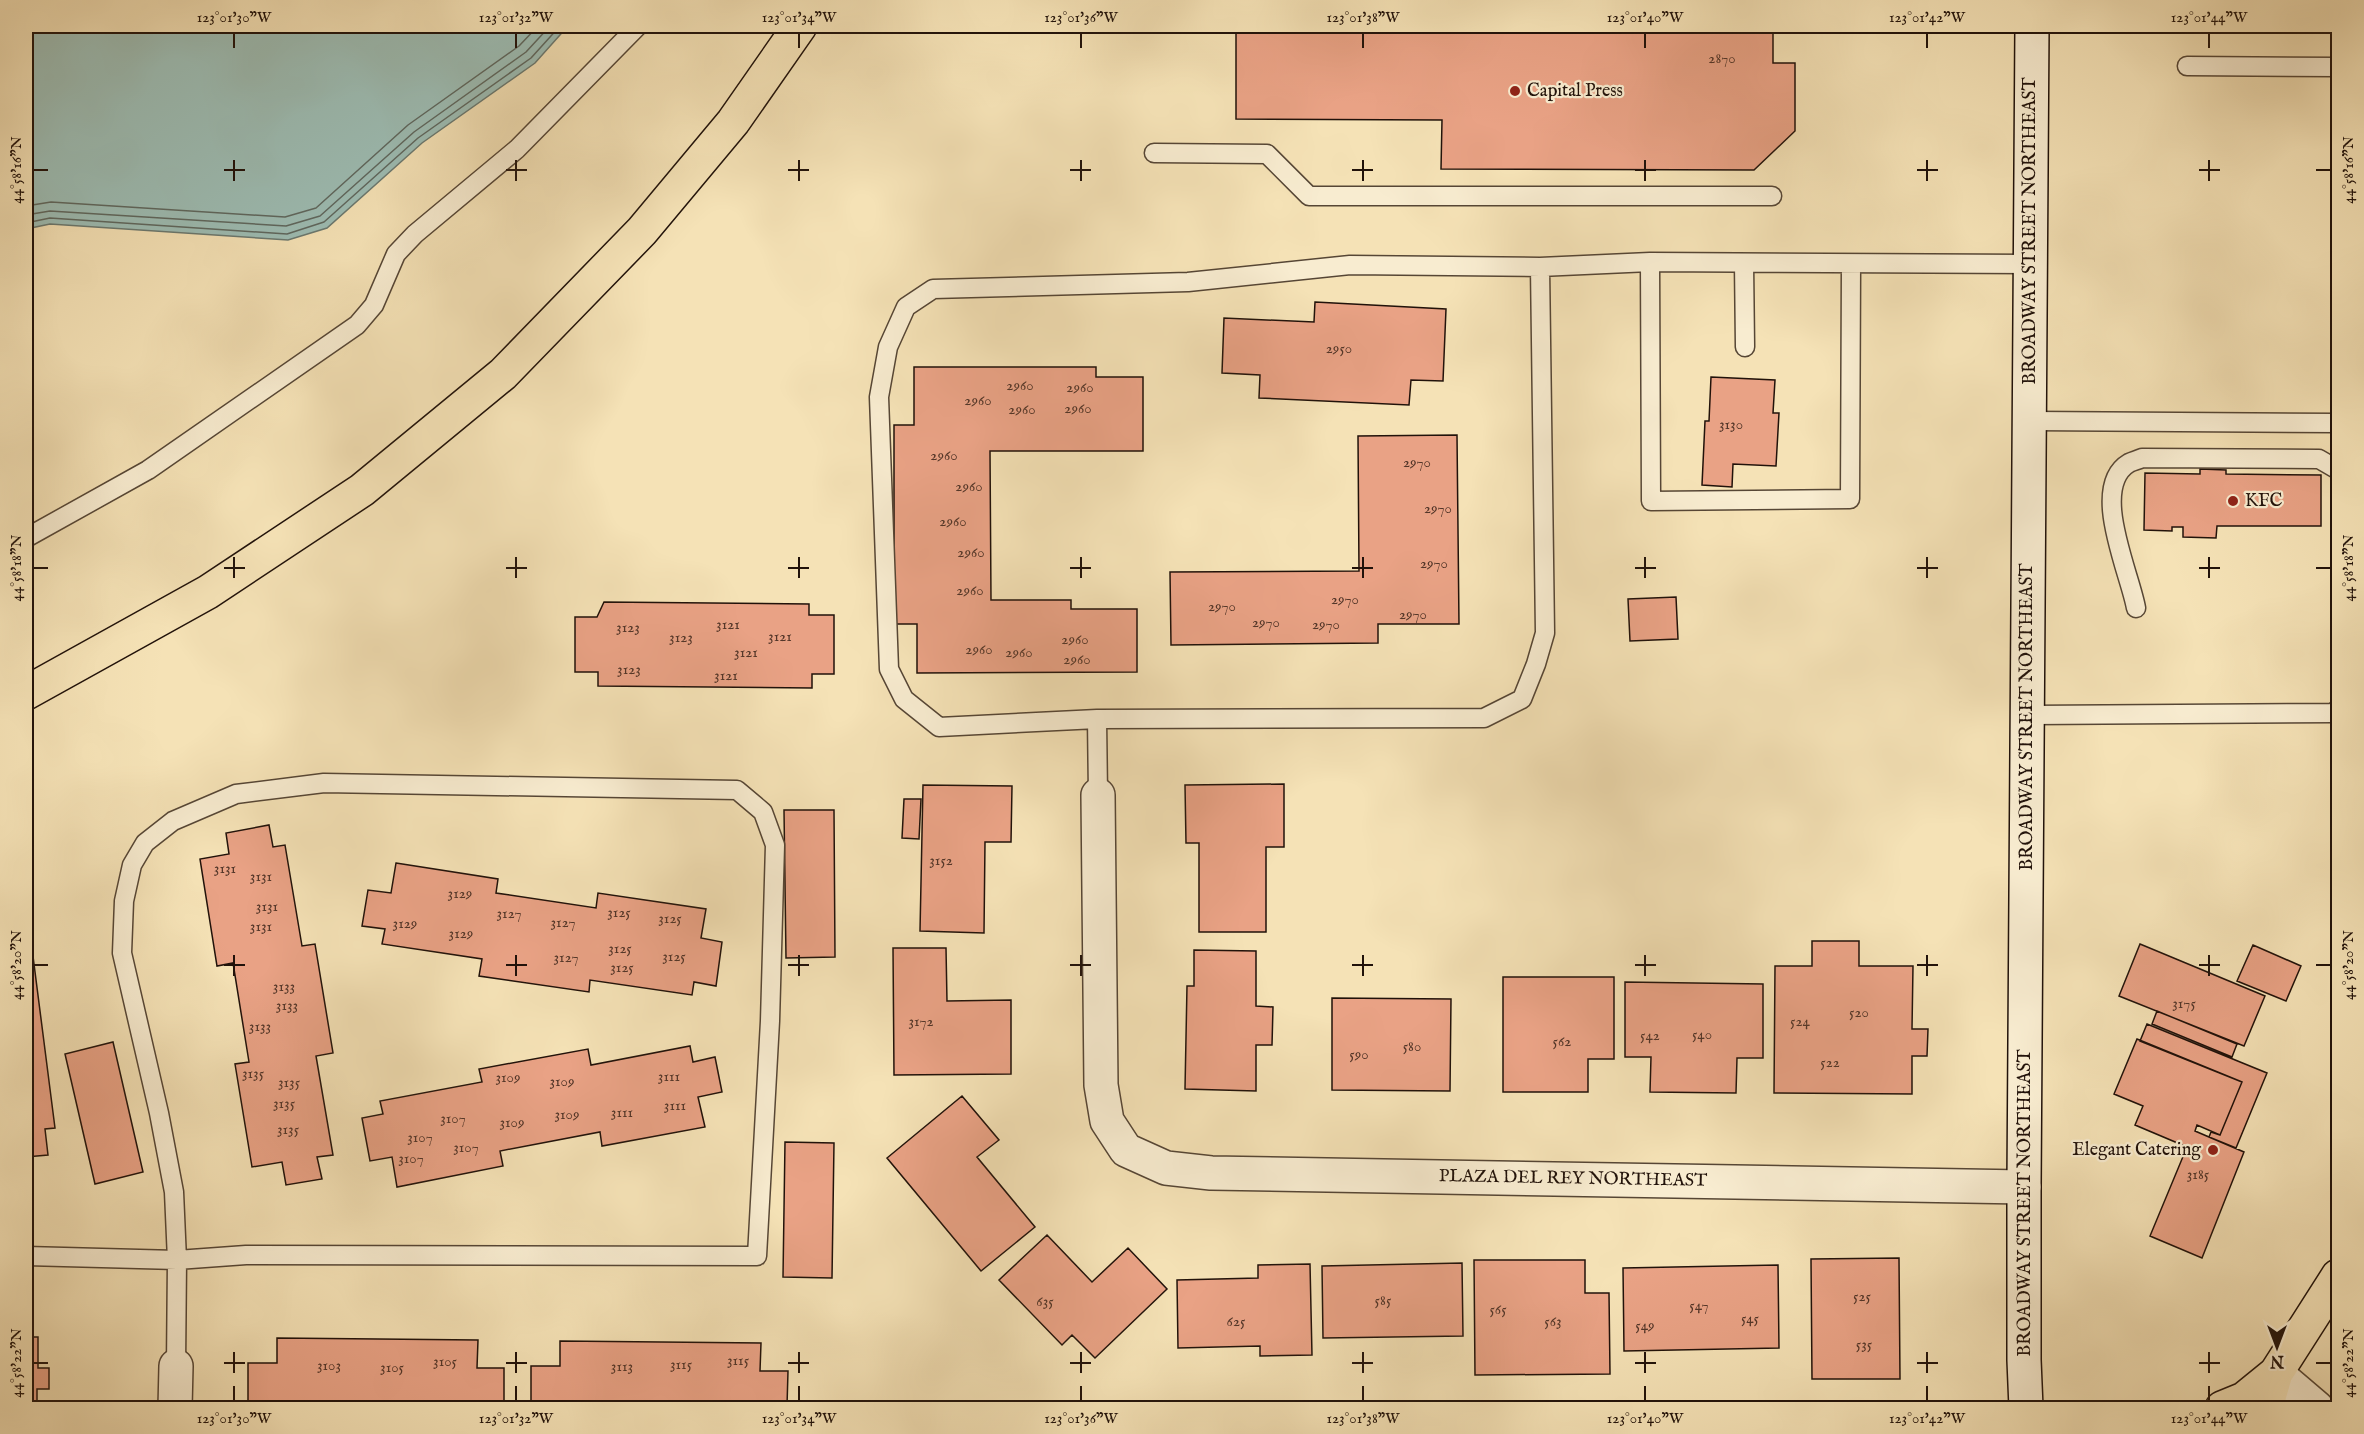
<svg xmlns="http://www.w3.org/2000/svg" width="2364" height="1434" font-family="'IM FELL English',serif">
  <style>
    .water { fill: #9dbdb4; stroke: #6b7970; stroke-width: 1.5 }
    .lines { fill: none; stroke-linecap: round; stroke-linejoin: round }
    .shore { stroke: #5f685f; stroke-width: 1.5 }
    .building { fill: #e9a285; stroke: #21120a; stroke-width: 1.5 }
    .lane-casing { stroke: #564635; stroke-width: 21 }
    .street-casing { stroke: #564635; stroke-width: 36 }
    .secondary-casing { stroke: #21120a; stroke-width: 36 }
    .primary-casing { stroke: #21120a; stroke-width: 36 }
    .highway-casing { stroke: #21120a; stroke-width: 36 }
    .lane { stroke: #f8ecd0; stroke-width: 18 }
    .street { stroke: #f8ecd0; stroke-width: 33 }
    .secondary { stroke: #f8ecd0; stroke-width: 33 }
    .primary { stroke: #f5e2b6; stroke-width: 33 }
    .highway { stroke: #f5e2b6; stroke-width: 33 }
    .ticks { fill: none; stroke: #21120a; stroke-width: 2 }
    .poi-dot { fill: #8f2418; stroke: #f8ecd0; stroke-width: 2 }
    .labels { text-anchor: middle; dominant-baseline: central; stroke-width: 4.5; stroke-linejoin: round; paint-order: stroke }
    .number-label { font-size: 15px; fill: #533629 }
    .poi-label { font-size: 18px; fill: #21120a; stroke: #f8ecd0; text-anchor: start }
    .street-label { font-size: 18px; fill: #21120a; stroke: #f8ecd0 }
    .neatline { fill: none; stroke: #21120a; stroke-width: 2 }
    .ticks-label { font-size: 15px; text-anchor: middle; fill: #21120a }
  </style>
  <rect width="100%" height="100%" fill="#f5e2b6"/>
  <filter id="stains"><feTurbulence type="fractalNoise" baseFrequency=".00333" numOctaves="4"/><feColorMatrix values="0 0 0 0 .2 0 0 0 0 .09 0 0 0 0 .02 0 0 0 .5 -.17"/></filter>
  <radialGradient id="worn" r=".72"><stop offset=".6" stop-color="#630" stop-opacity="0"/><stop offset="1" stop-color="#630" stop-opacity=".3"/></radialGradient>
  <path class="water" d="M26,26H568L535,63L422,143L327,228L288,240L50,224L26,229Z"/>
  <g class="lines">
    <path class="shore" d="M26,206L51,202L285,217L316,208L408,125L519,46L538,26
      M26,215L50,211L286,226L320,216L414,132L526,52L550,26
      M26,223L50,218L287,234L324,222L418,138L531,58L560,26"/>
  </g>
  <path class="building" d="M1236,26H1773V63H1795V131L1754,170L1441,169L1442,120L1236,119Z
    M1315,302L1446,309L1443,381L1411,380L1409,405L1259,398L1260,375L1222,373L1224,318L1314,322Z
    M914,367H1096V377H1143V451H990L991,600H1071V609H1137V672L917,673V624H894V425H914Z
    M1711,377L1775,380L1773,413H1779L1776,466L1733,464L1732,487L1702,485L1705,421H1709Z
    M1457,435L1459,624H1378V643L1171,645L1170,572L1359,571L1358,436Z
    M2200,469L2226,470V474L2321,475V526H2217L2216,538L2183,537V527H2172V531L2144,530L2145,473L2200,474Z
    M1676,597L1678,639L1630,641L1628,599Z
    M604,602L809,604V615H834V674H812V688L598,686V672H575V617H597Z
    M1284,784V847H1266V932H1199V843H1186L1185,785Z
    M923,785L1012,786L1011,842H985L984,933L920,931Z
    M904,799H921L919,839L902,838Z
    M784,810H834L835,957L786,958Z
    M269,825L273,847L285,845L302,946L315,944L333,1053L316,1056L333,1155L317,1157L322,1179L286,1185L282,1162L252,1167L235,1064L249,1062L233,963L217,966L200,859L229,854L226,833Z
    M396,863L498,879L496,893L596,908L598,893L706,909L701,938L722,942L716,986L694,982L692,995L590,980L589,992L479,976L482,959L382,944L385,929L362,926L368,890L391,893Z
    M26,925H29L55,1128L45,1129L48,1155L26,1157Z
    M1812,941H1859V966H1913L1912,1029H1928L1927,1056H1912V1094L1774,1093L1775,966H1812Z
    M2140,944L2265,996L2244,1046L2119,996Z
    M2253,945L2301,966L2286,1001L2237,981Z
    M893,948H946L947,1001L1011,1000V1074L894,1075Z
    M1194,950L1256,951V1006L1273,1007L1272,1045H1256V1091L1185,1089L1187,986H1194Z
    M1503,977H1614V1059H1588V1092H1503Z
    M1625,982L1763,984V1058H1737L1736,1093L1650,1092L1651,1057H1625Z
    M1332,998L1451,999L1450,1091L1332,1090Z
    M2157,1011L2237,1044L2232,1057L2152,1024Z
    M2147,1024L2267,1073L2236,1148L2209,1137L2211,1132L2220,1135L2242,1082L2140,1041Z
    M2137,1039L2242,1082L2220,1135L2197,1125L2195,1131L2244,1152L2202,1258L2150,1236L2187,1147L2135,1125L2143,1106L2114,1094Z
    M113,1042L143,1172L95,1184L65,1054Z
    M690,1046L693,1062L715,1057L722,1092L698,1097L705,1127L602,1146L600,1132L500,1151L503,1166L397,1187L392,1157L370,1161L362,1118L383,1114L380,1101L482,1082L479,1069L588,1049L591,1065Z
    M962,1096L999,1140L977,1157L1035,1227L981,1271L887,1158Z
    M785,1142L834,1143L832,1278L783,1277Z
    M1047,1235L1092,1282L1128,1248L1167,1289L1095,1358L1072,1335L1062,1345L999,1280Z
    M1899,1258L1900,1379H1812L1811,1259Z
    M1474,1260H1585V1293H1609L1610,1374L1475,1375Z
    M1462,1263L1463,1336L1323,1338L1322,1266Z
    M1310,1264L1312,1355L1260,1356V1346L1178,1348L1177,1280L1258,1278V1265Z
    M1778,1265L1779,1348L1624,1351L1623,1268Z
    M26,1337H38V1368H49V1389H37V1408H26Z
    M277,1338L478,1340L477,1368H504V1404H486V1408H271V1406H248V1363H277Z
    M560,1341L761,1343L760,1371H788L787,1406H769V1408H531V1366H560Z"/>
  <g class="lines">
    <defs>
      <path id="lane" d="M2187,66L2338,67
        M1154,153L1267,154L1309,196H1772
        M1650,262L1651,501L1850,499L1851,264
        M1744,263L1745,347
        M1540,267L1650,262L2030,264
        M2029,421L2338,423
        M26,538L148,470L357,325L374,305L396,254L415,234L517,149L638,26
        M2136,608C2130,573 2089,487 2129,463C2133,461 2138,460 2142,458L2319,459L2338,470
        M2027,715L2333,713L2338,709
        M1097,719L939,727L904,699L889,669L879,397L888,347L906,307L933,289L1188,282L1350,265L1540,267L1545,633L1536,664L1522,699L1484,718L1097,719L1098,795
        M26,1256L177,1260L246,1255L757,1256L770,1021L775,845L763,812L737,790L324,783L236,794L173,821L145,843L132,865L124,901L122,953L159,1113L174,1192L177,1260L176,1366"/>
      <path id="street" d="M1098,795L1101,1085L1107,1121L1126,1150L1166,1168L1211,1173L2024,1187
        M2276,1373L2317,1408
        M175,1408L176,1366"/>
      <path id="secondary" d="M2026,1408L2024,1360V1187L2032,26"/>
      <path id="primary" d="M2222,1408L2244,1399L2276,1373
        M2266,1408L2276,1373L2338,1276"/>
      <path id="highway" d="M26,693L208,592L362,490L503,374L642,231L733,122L800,26"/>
    </defs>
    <use href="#lane" class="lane-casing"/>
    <use href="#street" class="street-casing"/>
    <use href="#secondary" class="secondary-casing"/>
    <use href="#primary" class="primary-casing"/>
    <use href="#highway" class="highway-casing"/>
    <use href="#lane" class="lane"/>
    <use href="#street" class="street"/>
    <use href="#secondary" class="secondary"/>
    <use href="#primary" class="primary"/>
    <use href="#highway" class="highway"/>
  </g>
  <path class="ticks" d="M234,33V48M516,33V48M799,33V48M1081,33V48M1363,33V48M1645,33V48M1927,33V48M2209,33V48M234,160V181M516,160V181M799,160V181M1081,160V181M1363,160V181M1645,160V181M1927,160V181M2209,160V181M33,170H48M224,170H245M506,170H527M788,170H809M1070,170H1091M1352,170H1373M1635,170H1656M1917,170H1938M2199,170H2220M2316,170H2331M234,557V578M516,557V578M799,557V578M1081,557V578M1363,557V578M1645,557V578M1927,557V578M2209,557V578M33,568H48M224,568H245M506,568H527M788,568H809M1070,568H1091M1352,568H1373M1635,568H1656M1917,568H1938M2199,568H2220M2316,568H2331M234,955V976M516,955V976M799,955V976M1081,955V976M1363,955V976M1645,955V976M1927,955V976M2209,955V976M33,965H48M224,965H245M506,965H527M788,965H809M1070,965H1091M1352,965H1373M1635,965H1656M1917,965H1938M2199,965H2220M2316,965H2331M234,1352V1373M516,1352V1373M799,1352V1373M1081,1352V1373M1363,1352V1373M1645,1352V1373M1927,1352V1373M2209,1352V1373M33,1363H48M224,1363H245M506,1363H527M788,1363H809M1070,1363H1091M1352,1363H1373M1635,1363H1656M1917,1363H1938M2199,1363H2220M2316,1363H2331M234,1386V1401M516,1386V1401M799,1386V1401M1081,1386V1401M1363,1386V1401M1645,1386V1401M1927,1386V1401M2209,1386V1401"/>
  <g class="poi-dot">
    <circle cx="1515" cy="91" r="6"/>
    <circle cx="2233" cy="501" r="6"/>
    <circle cx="2213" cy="1150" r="6"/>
  </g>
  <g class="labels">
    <g class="number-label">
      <text x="1722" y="58">2870</text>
      <text x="1339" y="348">2950</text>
      <text x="1020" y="385">2960</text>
      <text x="1080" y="387">2960</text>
      <text x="978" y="400">2960</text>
      <text x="1078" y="408">2960</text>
      <text x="1022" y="409">2960</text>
      <text x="1731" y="424">3130</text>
      <text x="944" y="455">2960</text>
      <text x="1417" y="462">2970</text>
      <text x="969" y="486">2960</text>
      <text x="1438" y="508">2970</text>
      <text x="953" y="521">2960</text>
      <text x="971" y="552">2960</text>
      <text x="1434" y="563">2970</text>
      <text x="970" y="590">2960</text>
      <text x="1345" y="599">2970</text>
      <text x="1222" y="606">2970</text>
      <text x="1413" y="614">2970</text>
      <text x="1266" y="622">2970</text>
      <text x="728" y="624">3121</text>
      <text x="1326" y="624">2970</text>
      <text x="628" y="627">3123</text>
      <text x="780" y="636">3121</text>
      <text x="681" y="637">3123</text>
      <text x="1075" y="639">2960</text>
      <text x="979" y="649">2960</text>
      <text x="746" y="652">3121</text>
      <text x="1019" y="652">2960</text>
      <text x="1077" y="659">2960</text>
      <text x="629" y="669">3123</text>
      <text x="726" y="675">3121</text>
      <text x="941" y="860">3152</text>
      <text x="225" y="868">3131</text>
      <text x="261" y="876">3131</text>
      <text x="460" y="893">3129</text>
      <text x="267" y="906">3131</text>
      <text x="619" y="912">3125</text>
      <text x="509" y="913">3127</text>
      <text x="670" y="918">3125</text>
      <text x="563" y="922">3127</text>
      <text x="405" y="923">3129</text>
      <text x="261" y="926">3131</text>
      <text x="461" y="933">3129</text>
      <text x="620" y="948">3125</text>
      <text x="674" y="956">3125</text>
      <text x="566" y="957">3127</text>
      <text x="622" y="967">3125</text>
      <text x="284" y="986">3133</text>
      <text x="2184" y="1003">3175</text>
      <text x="287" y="1005">3133</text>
      <text x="1859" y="1012">520</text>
      <text x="921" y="1021">3172</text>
      <text x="1800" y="1021">524</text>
      <text x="260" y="1026">3133</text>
      <text x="1702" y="1034">540</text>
      <text x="1650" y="1035">542</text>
      <text x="1562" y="1041">562</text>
      <text x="1412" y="1046">580</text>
      <text x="1359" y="1054">590</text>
      <text x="1830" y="1062">522</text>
      <text x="253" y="1073">3135</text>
      <text x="669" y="1076">3111</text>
      <text x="508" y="1077">3109</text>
      <text x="562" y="1081">3109</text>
      <text x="289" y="1082">3135</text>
      <text x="284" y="1103">3135</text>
      <text x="675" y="1105">3111</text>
      <text x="622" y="1112">3111</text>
      <text x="567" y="1114">3109</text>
      <text x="453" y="1118">3107</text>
      <text x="512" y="1122">3109</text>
      <text x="288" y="1129">3135</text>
      <text x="420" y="1137">3107</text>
      <text x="466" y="1147">3107</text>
      <text x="411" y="1158">3107</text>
      <text x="2198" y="1174">3185</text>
      <text x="1862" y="1296">525</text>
      <text x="1383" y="1300">585</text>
      <text x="1045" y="1301">635</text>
      <text x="1699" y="1305">547</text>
      <text x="1498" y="1309">565</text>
      <text x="1750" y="1318">545</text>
      <text x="1236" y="1321">625</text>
      <text x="1553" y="1321">563</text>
      <text x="1645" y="1325">549</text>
      <text x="1864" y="1344">535</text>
      <text x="738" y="1360">3115</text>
      <text x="445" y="1361">3105</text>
      <text x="681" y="1364">3115</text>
      <text x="329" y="1365">3103</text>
      <text x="622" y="1366">3113</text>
      <text x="392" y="1367">3105</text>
    </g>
    <g class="poi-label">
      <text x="1527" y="91">Capital Press</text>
      <text x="2245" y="501">KFC</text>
      <text x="2201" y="1150" text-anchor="end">Elegant Catering</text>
    </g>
    <g class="street-label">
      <text transform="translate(2030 231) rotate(-90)">BROADWAY STREET NORTHEAST</text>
      <text transform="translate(2027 717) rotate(-90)">BROADWAY STREET NORTHEAST</text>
      <text transform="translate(1573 1179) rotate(1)">PLAZA DEL REY NORTHEAST</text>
      <text transform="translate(2025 1203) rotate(-90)">BROADWAY STREET NORTHEAST</text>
    </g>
  </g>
  <rect width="2364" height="1434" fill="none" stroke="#f5e2b6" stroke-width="66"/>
  <g transform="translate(2277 1347) rotate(180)" stroke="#f8ecd0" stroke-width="4.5" paint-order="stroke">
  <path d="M0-4.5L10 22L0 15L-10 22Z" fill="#21120a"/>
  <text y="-9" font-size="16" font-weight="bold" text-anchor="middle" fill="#21120a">N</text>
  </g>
  <rect x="33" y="33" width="2298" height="1368" class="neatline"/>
  <g class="ticks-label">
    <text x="234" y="22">123°01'30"W</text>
    <text x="516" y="22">123°01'32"W</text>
    <text x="799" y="22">123°01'34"W</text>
    <text x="1081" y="22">123°01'36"W</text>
    <text x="1363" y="22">123°01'38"W</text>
    <text x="1645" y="22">123°01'40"W</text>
    <text x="1927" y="22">123°01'42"W</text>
    <text x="2209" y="22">123°01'44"W</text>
    <text transform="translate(2348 170) rotate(-90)" y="5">44°58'16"N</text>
    <text transform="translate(16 170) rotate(-90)" y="5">44°58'16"N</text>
    <text transform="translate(2348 568) rotate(-90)" y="5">44°58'18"N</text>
    <text transform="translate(16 568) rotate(-90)" y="5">44°58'18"N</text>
    <text transform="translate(2348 965) rotate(-90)" y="5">44°58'20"N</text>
    <text transform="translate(16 965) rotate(-90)" y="5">44°58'20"N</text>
    <text transform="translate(2348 1363) rotate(-90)" y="5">44°58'22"N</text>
    <text transform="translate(16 1363) rotate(-90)" y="5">44°58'22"N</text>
    <text x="234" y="1423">123°01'30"W</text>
    <text x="516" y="1423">123°01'32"W</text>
    <text x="799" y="1423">123°01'34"W</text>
    <text x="1081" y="1423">123°01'36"W</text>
    <text x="1363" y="1423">123°01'38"W</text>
    <text x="1645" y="1423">123°01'40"W</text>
    <text x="1927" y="1423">123°01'42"W</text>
    <text x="2209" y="1423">123°01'44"W</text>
  </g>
  <rect width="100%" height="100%" filter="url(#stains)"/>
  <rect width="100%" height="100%" fill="url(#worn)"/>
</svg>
